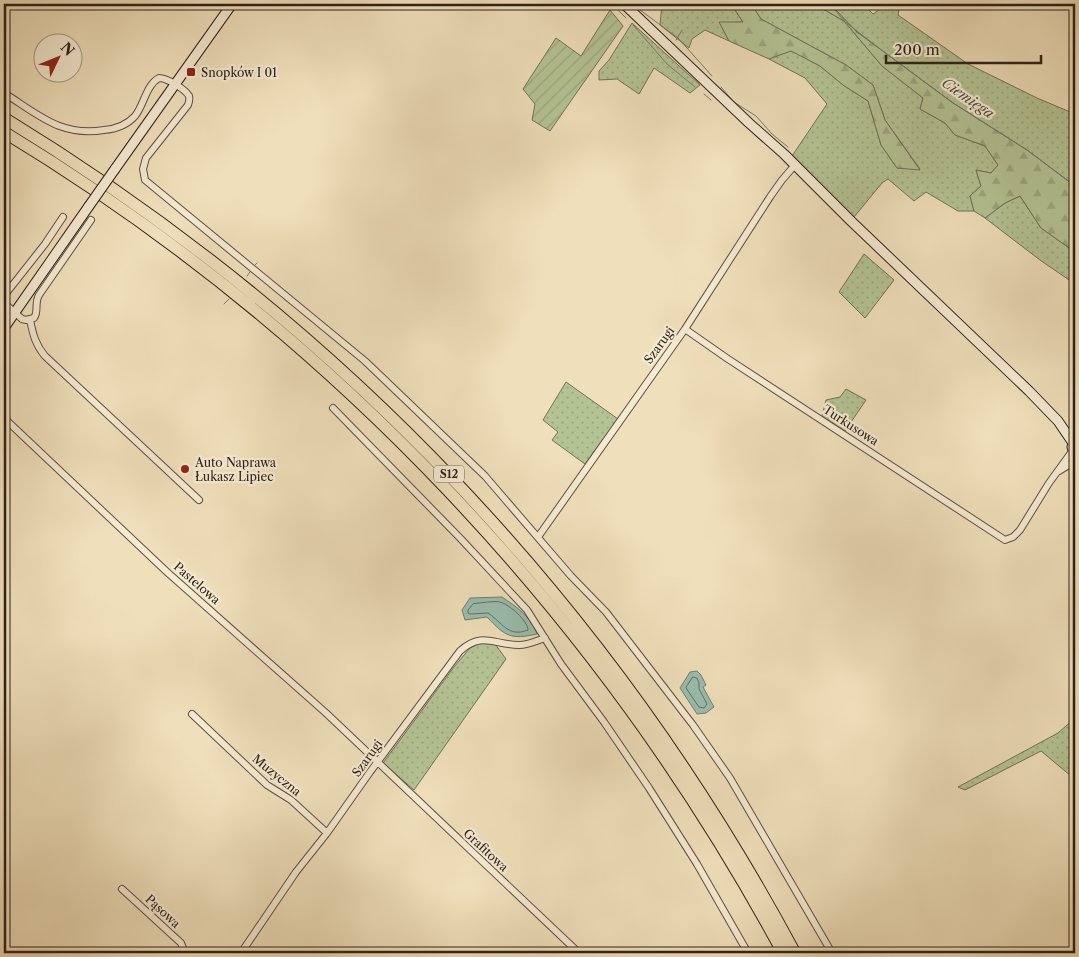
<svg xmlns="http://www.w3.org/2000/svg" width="1079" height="957" font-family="'Libre Caslon Text',serif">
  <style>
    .grass { fill: url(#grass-dots); stroke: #717258 }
    .forest { fill: url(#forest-firs); stroke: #717258 }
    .garden { fill: url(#garden-furrows); stroke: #717258 }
    .water { fill: #9abdaf; stroke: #6f7f74 }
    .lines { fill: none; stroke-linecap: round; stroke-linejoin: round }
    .shore { stroke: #646f65; stroke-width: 1 }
    .stream { stroke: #6f7f74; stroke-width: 1 }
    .street-casing { stroke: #5e5043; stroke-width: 8 }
    .secondary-casing { stroke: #2e211b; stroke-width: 11 }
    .highway-casing { stroke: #2e211b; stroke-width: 13 }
    .street { stroke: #f5ead2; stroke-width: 6 }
    .secondary { stroke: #f5ead2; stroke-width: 9 }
    .highway { stroke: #efdfba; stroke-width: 11 }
    .secondary-bridge-casing { stroke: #2e211b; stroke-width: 11; stroke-linecap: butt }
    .secondary-bridge { stroke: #f5ead2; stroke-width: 9 }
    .poi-dot { fill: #8f2418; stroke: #f5ead2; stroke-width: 2 }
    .labels { text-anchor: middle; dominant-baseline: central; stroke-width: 4.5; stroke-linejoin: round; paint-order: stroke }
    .shield { fill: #f5ead2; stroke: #6a5d52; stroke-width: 1 }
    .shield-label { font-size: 11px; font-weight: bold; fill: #2e211b }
    .poi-label { font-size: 12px; fill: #2e211b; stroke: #f5ead2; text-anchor: start }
    .street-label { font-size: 12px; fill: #2e211b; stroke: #f5ead2 }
    .water-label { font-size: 14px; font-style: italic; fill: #4e5047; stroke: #f5ead2 }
  </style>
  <defs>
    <pattern id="grass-dots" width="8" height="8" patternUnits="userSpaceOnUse" patternTransform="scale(1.25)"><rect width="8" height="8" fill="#b4c394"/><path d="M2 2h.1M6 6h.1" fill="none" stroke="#9ba77f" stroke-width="1.8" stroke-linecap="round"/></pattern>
    <pattern id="forest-firs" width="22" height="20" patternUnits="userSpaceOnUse" patternTransform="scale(1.25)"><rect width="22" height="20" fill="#b4c394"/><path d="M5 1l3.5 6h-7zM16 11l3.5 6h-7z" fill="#9ba77f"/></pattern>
    <pattern id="garden-furrows" width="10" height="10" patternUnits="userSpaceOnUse" patternTransform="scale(1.25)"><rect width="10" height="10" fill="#b4c394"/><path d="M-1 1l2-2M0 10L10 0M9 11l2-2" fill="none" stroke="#9ba77f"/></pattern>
  </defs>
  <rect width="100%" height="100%" fill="#efdfba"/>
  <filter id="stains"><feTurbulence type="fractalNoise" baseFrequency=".004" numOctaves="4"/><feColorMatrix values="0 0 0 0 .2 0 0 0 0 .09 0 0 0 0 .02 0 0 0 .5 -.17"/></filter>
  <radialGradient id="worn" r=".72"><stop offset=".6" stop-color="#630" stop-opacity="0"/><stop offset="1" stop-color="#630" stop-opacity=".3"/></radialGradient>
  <path class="grass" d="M662,4H731L743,22L720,23L729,41L705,30L692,39L689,48L660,25Z
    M751,4H818L823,9L844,21L882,66L923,98L920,109L945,123L955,135L985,146L998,165L991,173L976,170L981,186L970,196L974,211H958L926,192L914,201L888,179L882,183L854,217L792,156L827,104L805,78L769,59L791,50L820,66L843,85L868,101L881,145L897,168L920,169L885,120L873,85L846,65L761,19Z
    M830,4H863L873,14L887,4H900L898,15L968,64L1037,98L1075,114V184L1071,183L1027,150L953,103L884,52L857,32Z
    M632,23L700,85L690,93L654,68L639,94L617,79L599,80V71L609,60Z
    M1020,196L1041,228L1075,252V284L1040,260L985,218L1005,203Z
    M864,254L894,280L865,318L839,292Z
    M566,382L618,419L585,464L552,440L558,432L543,420Z
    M846,389L866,400L845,431L822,416L826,400L840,397Z
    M480,643L495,644L506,659L414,790L383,763L454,667L470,648Z
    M1075,718V776H1071L1041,751L965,790L958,787L1058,733Z"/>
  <path class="forest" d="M731,4H751L761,19L846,65L873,85L885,120L920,170L897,168L881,145L868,101L843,85L820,66L791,51L769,59L729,41L719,22H743Z
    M818,4H830L857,32L884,52L953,103L1027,150L1071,183L1075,184V252L1041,228L1020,196L1005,203L985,218L974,211L970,196L981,186L976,170L991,173L998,165L985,146L955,135L945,123L920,109L923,98L882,66L844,21L823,9Z"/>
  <path class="garden" d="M610,10L623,26L550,131L532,120L535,104L523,89L556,38L581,56Z"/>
  <path class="water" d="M502,597C517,607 530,616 537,634C510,640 505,636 487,617L465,620L462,610L470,598Z
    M697,671L701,675L706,685L703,687L714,707L706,713L697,714L680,688L690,672Z"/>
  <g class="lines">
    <path class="shore" d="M488,602C491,602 497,601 500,602C509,604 528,621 528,630C508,638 502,622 488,613L470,614L468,613V610L473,604Z
      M693,677L697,678L699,683V689L707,704L704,708L699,707L686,688Z"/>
    <path class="stream" d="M612,4L626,18
      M632,4L678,38L712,76
      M830,4L844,21L884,52L953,103L1027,150L1071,183L1075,185
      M633,25L667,64L695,87
      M676,40L682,30
      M721,87L734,102L756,116L772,134L788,147
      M704,94L711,100
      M255,265L257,263
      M247,276L250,272
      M224,304L229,299"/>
    <defs>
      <path id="street" d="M4,93C39,115 61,137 104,130C116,129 127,125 135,116C144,105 146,85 159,78C167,78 185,89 189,96C190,100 189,101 188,105L146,158L143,169L145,180L365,361L485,476L571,576L606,612L693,725L730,778L832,953
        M4,296L45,244L63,217
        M4,303L22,319L26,320L34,318C39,311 34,304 39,295L91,220
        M30,320C33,334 35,344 45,356L199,500
        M685,329L728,359L1005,540L1013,537L1020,530L1049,483L1073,450
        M333,408L460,538L527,610L561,664L604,722L649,788L697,864L748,953
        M4,418L167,572L326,713L579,953
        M1059,471L1075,461
        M538,537L685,329L770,197L782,180L795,165
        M192,714L267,785L291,800L327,833
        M122,889L181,943L183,948V953
        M241,953L296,872L327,833L370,772L460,651C482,631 494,645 519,645C528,645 536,641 545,638"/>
      <path id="secondary" d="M624,4L749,123L784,154L851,221L1029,391L1058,421L1073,443
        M115,169L232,4
        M4,328L89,206
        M1075,440L1072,447L1075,456"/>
      <path id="highway" d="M4,118C340,323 609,606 795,953
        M4,132C331,330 602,617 783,953"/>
    </defs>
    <use href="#street" class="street-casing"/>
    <use href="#secondary" class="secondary-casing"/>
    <use href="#highway" class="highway-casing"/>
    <use href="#street" class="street"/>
    <use href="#secondary" class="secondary"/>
    <use href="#highway" class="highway"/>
    <defs>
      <path id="secondary-bridge" d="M89,206L115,169"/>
    </defs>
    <use href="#secondary-bridge" class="secondary-bridge-casing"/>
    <use href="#secondary-bridge" class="secondary-bridge"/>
  </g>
  <g class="poi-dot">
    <rect x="186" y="67" width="10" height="10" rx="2.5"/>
    <circle cx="185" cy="469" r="5"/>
  </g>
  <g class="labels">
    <rect class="shield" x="434" y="465.5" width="30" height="17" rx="4"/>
    <g class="shield-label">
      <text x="449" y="474">S12</text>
    </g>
    <g class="poi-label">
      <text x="201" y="72">Snopków I 01</text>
      <text x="195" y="462">Auto Naprawa<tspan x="195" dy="14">Łukasz Lipiec</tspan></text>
    </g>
    <g class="street-label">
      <text transform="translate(659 345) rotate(-54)">Szarugi</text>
      <text transform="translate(851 425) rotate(33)">Turkusowa</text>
      <text transform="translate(197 583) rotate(41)">Pastelowa</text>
      <text transform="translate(367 758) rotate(-54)">Szarugi</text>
      <text transform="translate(277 775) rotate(39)">Muzyczna</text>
      <text transform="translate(486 850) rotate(43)">Grafitowa</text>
      <text transform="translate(163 911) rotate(43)">Pąsowa</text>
    </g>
    <g class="water-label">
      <text transform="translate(968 98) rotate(35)">Ciemięga</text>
    </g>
  </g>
  <rect width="1079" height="957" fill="none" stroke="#efdfba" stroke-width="20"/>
  <rect x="5" y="5" width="1069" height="947" fill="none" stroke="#2e211b" stroke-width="2.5"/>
  <rect x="10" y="10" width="1059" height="937" fill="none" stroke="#2e211b"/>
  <g transform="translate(58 58) rotate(47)"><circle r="24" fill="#f5ead2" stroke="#a59a89"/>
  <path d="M0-4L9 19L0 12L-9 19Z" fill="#8f2418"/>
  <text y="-8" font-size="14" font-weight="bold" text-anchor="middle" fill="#2e211b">N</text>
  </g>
  <path d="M886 55v8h155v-8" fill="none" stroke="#2e211b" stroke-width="2.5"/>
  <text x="894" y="55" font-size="15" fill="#2e211b" stroke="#f5ead2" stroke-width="4" paint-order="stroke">200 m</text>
  <rect width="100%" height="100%" filter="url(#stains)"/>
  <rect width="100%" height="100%" fill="url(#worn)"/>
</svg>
